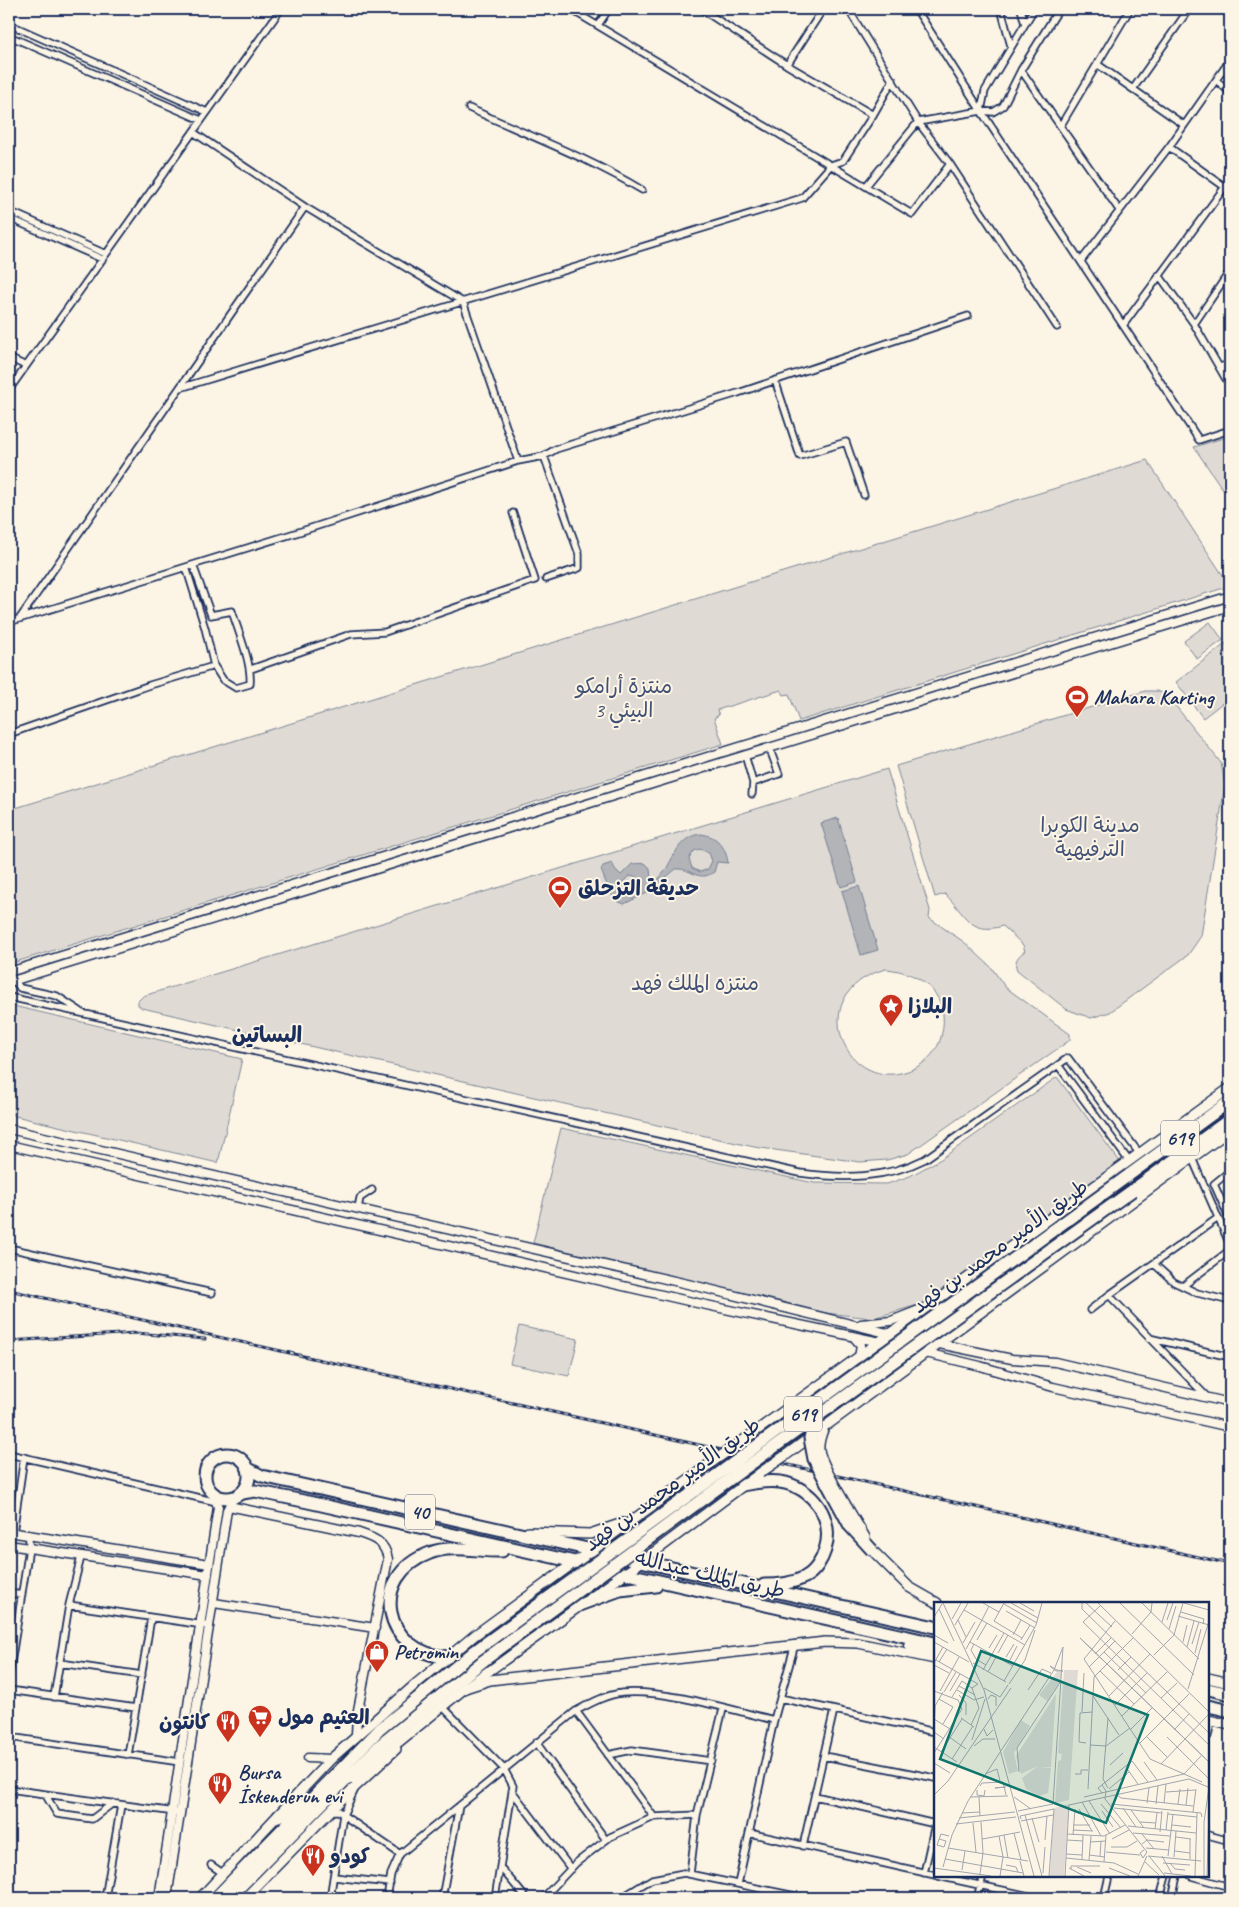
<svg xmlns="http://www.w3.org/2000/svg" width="1239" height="1907" font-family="Caveat,'Playpen Sans Arabic',sans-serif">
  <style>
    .green { fill: #dfdbd4; stroke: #7d8599; fill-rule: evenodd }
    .water { fill: #b2b4b8; stroke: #767f94; fill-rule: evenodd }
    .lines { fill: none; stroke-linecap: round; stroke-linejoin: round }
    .minor-casing { stroke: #1b2f5e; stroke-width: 9 }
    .tertiary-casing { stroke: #1b2f5e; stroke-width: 11 }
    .secondary-casing { stroke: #1b2f5e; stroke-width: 12 }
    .primary-casing { stroke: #1b2f5e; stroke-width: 12 }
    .motorway-casing { stroke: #1b2f5e; stroke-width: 15 }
    .minor { stroke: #fcf5e5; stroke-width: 5.5 }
    .tertiary { stroke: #fcf5e5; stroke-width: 8 }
    .secondary { stroke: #fcf5e5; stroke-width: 9 }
    .primary { stroke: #fcf5e5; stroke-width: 9 }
    .motorway { stroke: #fcf5e5; stroke-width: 11 }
    .rail-casing { stroke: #1b2f5e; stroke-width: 3 }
    .rail { stroke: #fcf5e5; stroke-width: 1; stroke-dasharray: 4; stroke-linecap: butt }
    .secondary-bridge-casing { stroke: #1b2f5e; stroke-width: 12; stroke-linecap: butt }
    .primary-bridge-casing { stroke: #1b2f5e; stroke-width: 12; stroke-linecap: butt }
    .motorway-bridge-casing { stroke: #1b2f5e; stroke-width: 15; stroke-linecap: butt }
    .secondary-bridge { stroke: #fcf5e5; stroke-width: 9 }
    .primary-bridge { stroke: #fcf5e5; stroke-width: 9 }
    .motorway-bridge { stroke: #fcf5e5; stroke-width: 11 }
    .labels { text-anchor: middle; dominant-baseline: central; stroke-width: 4; stroke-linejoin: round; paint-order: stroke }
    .shield { fill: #fcf5e5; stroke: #5e6a86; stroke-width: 1 }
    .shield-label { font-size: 20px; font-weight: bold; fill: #1b2f5e }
    .park-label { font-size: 21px; fill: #425176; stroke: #fcf5e5 }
    .poi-label { font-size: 21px; font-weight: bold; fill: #1b2f5e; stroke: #fcf5e5; text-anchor: start }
    .street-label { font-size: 21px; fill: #1b2f5e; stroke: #fcf5e5 }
    .neighbourhood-label { font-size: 22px; font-weight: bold; fill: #1b2f5e; stroke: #fcf5e5 }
    .inset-road { fill: none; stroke: #a2a6af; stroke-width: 1 }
    .view { fill: #0f766e; fill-opacity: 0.15; stroke: #0f766e; stroke-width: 2.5 }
    .inset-edge { fill: none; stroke: #1b2f5e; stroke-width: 2.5 }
  </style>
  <rect width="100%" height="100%" fill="#fcf5e5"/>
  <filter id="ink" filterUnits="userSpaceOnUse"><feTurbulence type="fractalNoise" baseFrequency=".02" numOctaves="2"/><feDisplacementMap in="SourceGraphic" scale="10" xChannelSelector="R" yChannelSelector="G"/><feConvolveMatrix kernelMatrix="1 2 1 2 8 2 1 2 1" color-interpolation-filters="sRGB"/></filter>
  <g filter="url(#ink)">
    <path class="green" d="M1230,436V500L1194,447Z
      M1147,460L1230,586L799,721L789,694L784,695L781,690L717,710L719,715L714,718L723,744L9,964V810Z
      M1210,622L1223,640L1197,659L1184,641Z
      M1229,641L1230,697L1203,718L1176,682Z
      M1145,691H1157L1167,695L1221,763L1225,785L1201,936L1188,955L1110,1012L1091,1018L1066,1009L1017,970C1013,961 1019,955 1025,951L1023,945L1003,926C969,936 965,913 945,894L935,897L896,766Z
      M887,769L930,910L929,918L964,942L991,967L1005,987L1070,1034V1040L908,1154L887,1160L860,1162L754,1147L142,1008L138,1005V1001L143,996ZM886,969C923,972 952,997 941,1037C938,1050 927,1062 915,1068C847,1101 799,992 886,969Z
      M9,1005L242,1059L218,1163L15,1116L9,1112Z
      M1057,1077L1121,1163L952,1285L918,1305L873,1318L825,1313L533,1243L561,1128L814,1183L887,1184L910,1176L941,1159Z
      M519,1326L578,1339L569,1376L510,1364Z"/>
    <path class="water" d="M838,818L857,882L841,887L821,823Z
      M700,834C717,835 726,847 728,863L717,862L714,872C698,883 692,868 676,869L647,893L624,904L617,901L610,893L601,870L603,866L612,863L615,869L621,875L632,864L645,863L650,868L651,880L655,882C674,867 673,838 700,834ZM700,849L709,853L712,861L708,869L700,872L692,868L689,859L694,851ZM629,876L636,877L640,882L639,891L634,894H627L623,889V882Z
      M859,886L878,950L861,955L842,891Z"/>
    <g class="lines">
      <defs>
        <path id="minor" d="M570,9L912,214L950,164
          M701,9L787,65L873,115L893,80
          M848,9L918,122L950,164L1057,327
          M916,9L981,111L1199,440L1230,430
          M1001,9L1011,46
          M1021,9L1025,24
          M9,24L207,112
          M598,25L609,9
          M9,36L201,120
          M1097,64L1184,125
          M787,65L823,9
          M1021,70L1119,210
          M1216,80L1230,92
          M1133,89L1189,9
          M469,108C527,135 587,157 642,190
          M981,111L985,91L1034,9
          M1061,125L1130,9
          M193,132L305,207L463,302L518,461
          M1169,147L1225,187
          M866,186L918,122L981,111L993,112L1003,106L1021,70L1059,9
          M9,211L106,254
          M9,218L102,259
          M1081,261L1169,147L1230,60
          M1159,275L1194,324L1230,386
          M1124,324L1230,180
          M1194,324L1230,271
          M9,358L26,366
          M1220,367L1230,364
          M775,380L800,456L846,442L864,495
          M180,388L802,198L831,165L843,161L873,115
          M9,390L281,9
          M544,456L579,554V568L546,579
          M186,567L205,628L214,666L223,680L236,688L250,684C252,663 239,634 232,611L211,615L193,565
          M20,618L305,207
          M9,622L305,530L518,461L544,456L556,449L738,393L968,316
          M251,669L351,634L385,632L535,580L513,513
          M9,734L150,685L214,666
          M745,755L753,783L752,794
          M753,783L779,774L769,747
          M9,973L20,988L57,996L80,1011
          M9,997L800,1173C843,1179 886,1179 925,1159L1068,1058L1139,1153
          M1058,1065L1129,1161
          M1192,1158L1230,1245
          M1230,1171L1214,1184L1230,1220
          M358,1208L360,1198L372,1190
          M9,1248L212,1293
          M1154,1264L1174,1282L1197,1293L1230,1301
          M1183,1286L1230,1250
          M1090,1310L1109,1295
          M1149,1338L1230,1357
          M1208,1398L1109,1295L1218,1218
          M9,1454L217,1502
          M13,1533L24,1457
          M9,1593L22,1595
          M69,1605L210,1626
          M60,1663L142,1675
          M9,1676L29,1548V1536
          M9,1690L136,1708
          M54,1697L69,1605L81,1557
          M780,1698L935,1732
          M442,1706L504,1769L513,1786L495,1898
          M576,1711L654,1817
          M1208,1736L1211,1721
          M9,1737L180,1762
          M536,1742L606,1840
          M128,1755L151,1618
          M608,1755L632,1750L711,1761
          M824,1756L935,1778
          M9,1789L175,1812
          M512,1791L571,1869
          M45,1794L57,1814L92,1819L113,1803
          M815,1796L935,1824
          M331,1811H339L343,1815L355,1789
          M749,1833L935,1875
          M1208,1835L1230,1841
          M803,1846L834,1710
          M211,1865L224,1874
          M500,1867L526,1898
          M924,1873L935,1824
          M690,1874L697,1815L723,1709
          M938,1876L1038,1898
          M1191,1876L1230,1887
          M334,1877L390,1883
          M738,1884L774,1720L795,1644
          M105,1898L121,1805
          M330,1898L343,1815L400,1854
          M387,1898L391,1874L400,1854L576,1711C591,1703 605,1695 622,1693C664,1689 732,1710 774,1720
          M442,1898L459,1806
          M543,1898L576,1863L610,1837L654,1817L697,1815
          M621,1898L652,1879L684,1873L805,1898
          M977,1898L983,1876
          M1104,1898L1109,1876
          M1160,1898L1166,1876
          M1172,1898L1177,1876"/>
        <path id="tertiary" d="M9,972L1230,596
          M9,982L1230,606
          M9,1129L692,1285L891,1334L1012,1359L1055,1362L1230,1403
          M9,1145L697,1303L880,1342L980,1366L1053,1387L1230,1427
          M861,1324L891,1321L919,1310
          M853,1336L861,1345L859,1358
          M229,1506L359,1533C374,1538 385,1542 388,1559L357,1715L356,1735
          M9,1532L209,1564
          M9,1545L208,1575
          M214,1603L375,1628
          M308,1758L331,1759
          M159,1898L218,1507L213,1493
          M167,1898L227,1510L234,1497"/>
        <path id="secondary" d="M741,1442L1230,1088
          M786,1455L1230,1130
          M528,1532L590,1534L623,1523
          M465,1688L641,1562L760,1473
          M200,1898L331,1759L417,1683L475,1635L715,1460
          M245,1898L341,1800L396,1749"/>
        <path id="primary" d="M872,1550L909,1587L937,1603
          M1208,1678L1230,1683
          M1208,1720L1230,1725
          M353,1779L465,1688L490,1680L825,1642L858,1643L935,1659"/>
        <path id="motorway" d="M1129,1175L1230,1101
          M1133,1190L1230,1119
          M205 1476a22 22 0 1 1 44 0a22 22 0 1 1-44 0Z
          M249,1469L262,1476L935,1627
          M742,1485C754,1483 768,1480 780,1482C813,1487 835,1519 825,1550C822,1560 815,1572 805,1577C792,1584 778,1585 764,1585
          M242,1493L255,1491L308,1502L935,1643
          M579,1605L620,1590L656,1586
          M910,1644L935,1652
          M448,1657C383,1654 367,1576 430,1553C452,1544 479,1552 502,1551
          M1208,1689L1230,1694
          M1208,1706L1230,1711
          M279,1816L299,1804
          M215,1898L380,1729L475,1651
          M229,1898L380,1745L483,1661"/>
      </defs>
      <use href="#minor" class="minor-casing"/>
      <use href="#tertiary" class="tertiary-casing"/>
      <use href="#secondary" class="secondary-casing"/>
      <use href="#primary" class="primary-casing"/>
      <use href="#motorway" class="motorway-casing"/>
      <use href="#minor" class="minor"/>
      <use href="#tertiary" class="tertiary"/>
      <use href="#secondary" class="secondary"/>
      <use href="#primary" class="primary"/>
      <use href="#motorway" class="motorway"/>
      <defs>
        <path id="rail" d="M9,1290L1230,1564
          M9,1341L136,1333L205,1339"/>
      </defs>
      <use href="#rail" class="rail-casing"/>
      <use href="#rail" class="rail"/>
      <defs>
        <path id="secondary-bridge" d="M715,1460L741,1442
          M760,1473L786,1455"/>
        <path id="primary-bridge" d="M824,1427C821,1435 818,1441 819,1450C822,1469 855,1519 866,1539"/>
        <path id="motorway-bridge" d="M819,1417L810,1438L814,1459L850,1526L872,1550
          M475,1651L1129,1175
          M483,1661L741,1471L1133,1190"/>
      </defs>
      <use href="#secondary-bridge" class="secondary-bridge-casing"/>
      <use href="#primary-bridge" class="primary-bridge-casing"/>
      <use href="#motorway-bridge" class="motorway-bridge-casing"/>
      <use href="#secondary-bridge" class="secondary-bridge"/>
      <use href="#primary-bridge" class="primary-bridge"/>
      <use href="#motorway-bridge" class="motorway-bridge"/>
    </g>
  </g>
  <defs>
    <symbol id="stadium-pin" viewBox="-11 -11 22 30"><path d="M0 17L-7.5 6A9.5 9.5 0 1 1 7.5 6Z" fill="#c8321e" stroke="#fcf5e5"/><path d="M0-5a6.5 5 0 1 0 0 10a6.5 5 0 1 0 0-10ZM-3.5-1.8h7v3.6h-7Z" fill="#fff"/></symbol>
    <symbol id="sight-pin" viewBox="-11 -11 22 30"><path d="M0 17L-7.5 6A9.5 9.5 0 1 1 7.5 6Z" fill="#c8321e" stroke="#fcf5e5"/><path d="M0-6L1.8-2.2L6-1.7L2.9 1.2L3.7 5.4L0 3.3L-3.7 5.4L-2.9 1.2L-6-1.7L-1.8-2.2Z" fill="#fff"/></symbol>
    <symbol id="shop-pin" viewBox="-11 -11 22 30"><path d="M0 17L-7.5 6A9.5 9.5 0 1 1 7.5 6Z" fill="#c8321e" stroke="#fcf5e5"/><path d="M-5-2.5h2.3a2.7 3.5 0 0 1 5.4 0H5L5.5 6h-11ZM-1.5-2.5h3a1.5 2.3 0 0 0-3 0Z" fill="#fff"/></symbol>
    <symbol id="supermarket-pin" viewBox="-11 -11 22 30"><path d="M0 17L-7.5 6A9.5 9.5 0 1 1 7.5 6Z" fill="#c8321e" stroke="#fcf5e5"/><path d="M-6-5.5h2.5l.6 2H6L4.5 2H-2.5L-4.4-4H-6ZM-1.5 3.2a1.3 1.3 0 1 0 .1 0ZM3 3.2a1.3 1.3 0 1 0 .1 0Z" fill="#fff"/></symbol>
    <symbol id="restaurant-pin" viewBox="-11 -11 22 30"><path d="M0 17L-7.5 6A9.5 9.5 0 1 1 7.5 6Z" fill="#c8321e" stroke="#fcf5e5"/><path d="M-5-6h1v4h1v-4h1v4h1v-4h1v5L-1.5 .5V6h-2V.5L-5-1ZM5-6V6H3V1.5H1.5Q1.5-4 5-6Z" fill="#fff"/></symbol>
  </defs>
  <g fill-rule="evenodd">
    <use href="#stadium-pin" x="1063" y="683" width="28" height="38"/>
    <use href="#stadium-pin" x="546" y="874" width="28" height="38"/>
    <use href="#sight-pin" x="877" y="992" width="28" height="38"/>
    <use href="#shop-pin" x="363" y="1638" width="28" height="38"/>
    <use href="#supermarket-pin" x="246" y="1703" width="28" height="38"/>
    <use href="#restaurant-pin" x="214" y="1708" width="28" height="38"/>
    <use href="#restaurant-pin" x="206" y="1770" width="28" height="38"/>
    <use href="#restaurant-pin" x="299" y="1842" width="28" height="38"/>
  </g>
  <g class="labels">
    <g class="shield">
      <rect x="1161" y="1120.5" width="38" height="35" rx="4"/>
      <rect x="784" y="1396.5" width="38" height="35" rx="4"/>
      <rect x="405" y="1494.5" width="30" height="35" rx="4"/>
    </g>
    <g class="shield-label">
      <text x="1180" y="1138">619</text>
      <text x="803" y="1414">619</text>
      <text x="420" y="1512">40</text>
    </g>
    <g class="park-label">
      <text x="624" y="686">منتزة أرامكو<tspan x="624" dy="24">البيئي 3</tspan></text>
      <text x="1090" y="825">مدينة الكوبرا<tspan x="1090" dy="24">الترفيهية</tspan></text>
      <text x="695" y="983">منتزه الملك فهد</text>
    </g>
    <g class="poi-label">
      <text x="1094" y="697">Mahara Karting</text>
      <text x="578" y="888">حديقة التزحلق</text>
      <text x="908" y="1006">البلازا</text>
      <text x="394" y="1652">Petromin</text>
      <text x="278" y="1717">العثيم مول</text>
      <text x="210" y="1722" text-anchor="end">كانتون</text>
      <text x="238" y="1772">Bursa<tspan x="238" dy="24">İskenderun evi</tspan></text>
      <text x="330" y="1856">كودو</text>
    </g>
    <g class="street-label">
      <text transform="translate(1000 1246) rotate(-36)">طريق الأمير محمد بن فهد</text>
      <text transform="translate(672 1484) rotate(-36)">طريق الأمير محمد بن فهد</text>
      <text transform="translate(710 1574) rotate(13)">طريق الملك عبدالله</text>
    </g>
    <g class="neighbourhood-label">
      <text x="267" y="1035">البساتين</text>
    </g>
  </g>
  <g transform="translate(934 1602)">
    <rect width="275" height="275" fill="#fcf5e5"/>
    <path d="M130,68H144L135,198L121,201L124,159L127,158L128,152L124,151ZM123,70H127V78L113,99L105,93ZM122,92L117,165H106L117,166L114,191L105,194L92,187L88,176L104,164L87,172L82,154ZM87,118L96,124L80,151L84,169L75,172L69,150ZM135,202L130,274H116L120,206Z" fill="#dfdbd4"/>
    <path class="inset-road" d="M9,1L50,88L100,274M49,1L65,10M77,1L104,16M86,1L100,9M148,1V7L275,131M152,1L178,25M164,1L275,110M186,1L260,73M208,1L265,57M250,1L275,8M70,2L103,21M166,4L149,20L275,143M5,7L20,39M30,8L91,43M72,9L101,26M247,10L270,17L269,22M244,14L275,23M0,15L8,2M18,17L27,1M24,18L32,35M48,18L55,4M233,18L239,1M60,19L88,36M60,19L70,1M228,20L234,1M21,23L34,1M235,27L242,4M198,32L217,10L218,1M0,33L14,41M79,33L87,18M43,38L53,21M87,38L96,23M0,40L35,60M36,40L79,64M249,40L253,23M29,41L41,20M40,42L37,48L42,57L52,63M258,42L265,20M253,45L260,19M55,46L63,33M32,47L48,18M170,50L212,91M64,51L74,33M261,51L267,27M161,52L177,36M220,53L240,33L249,1M72,55L80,42M150,57L216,157L250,172L267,154M150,57L181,19M2,58L44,82L38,86M5,60L13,47M0,61L9,45M39,61L72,80M74,62L83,44M0,63L15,71M116,64L123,68L129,69H122ZM155,65L181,39M49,68L70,31M184,68L197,55M166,69L200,102M54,70L62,55M28,79L38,86L45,106L37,123M70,79L102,23L108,1M75,82L91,58L101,28M25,84L41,93M50,86L66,95L74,83M254,87L275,19M23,88L40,98L50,95M94,88L108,67L117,71M0,89L24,98L28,107L0,151M6,89L25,55M16,89L26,72M9,90L1,104L0,130L10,137M10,90L22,70M25,93L32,101V113M159,94L185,133M175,94L216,52M18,95L28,79M227,96L243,81M5,97L19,105L9,122M54,97L57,93L62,95V104M181,103L213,71M148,110L150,71M188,114L233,70M27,116L40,125M174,116L169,177L174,186M0,117L16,127M50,127L53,134L59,128M197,127L218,106M240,128L255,112M14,134L32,147M212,134L233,155M233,135L275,177M38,138L51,97M152,141L145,140L146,111L158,110M206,141L255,92M156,143L172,144L196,126M40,144L49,137H61M0,145L23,160M7,150L28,117M18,157L39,124M210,160L223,178M275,160L146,36L275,160M0,161L16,171M227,162L275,112M176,163L189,151M194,168L204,182M85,170L83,146L127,79M51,172L63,167L66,179M141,172H147V168H154M168,183L172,189L171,197L213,250L209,256L206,251L210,248M46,184L48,181L69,180L72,193M71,185L61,186L72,185M154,187L160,75L199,36M175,187L195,170M43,188V193L50,194L51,188M232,190L261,188M168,191L164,186L198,159L214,180M0,193L14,179L77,86M183,193L187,196L259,204M36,195L74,194M45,195L46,214M80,195L97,207M150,195L250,172L268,180M155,199L176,232M148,200L167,234M213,201L215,186M230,201L232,182M167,202L187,226M177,202L267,211L268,215M222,202L224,184M244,202L246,187M252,203L254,186M180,206L228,211M189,206L202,225M145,207L158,229M197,208L210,226M168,209L179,225M259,210L262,187M28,211L46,210M234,212L263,215M91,213L108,274M25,216L81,210M98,216L105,240M87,217L86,214L120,207M87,219L119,213M206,220L222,221M39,221L42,250M22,222L82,215M139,223H156M238,223L257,225M194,224L262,231M221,227L223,211M139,228L159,229M232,228L234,210M226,230L228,209M80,231L87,258M199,231L236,234M133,232L170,234L191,223M208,232L220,247M70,233L74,256M139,233L141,207M242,235L257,237M5,237L12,239L10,245L3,243L7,232L15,234M48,237L65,234M178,237L195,228M111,238L113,214M133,238L149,239M156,240L172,239M208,242L213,238L230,240M177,245H193L203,239M14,246L94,259M212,246L235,248M241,249L256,251M172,250L206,253M132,252L148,253M155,253L171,255M166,254L167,239M214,254L267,259M215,254L231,274M228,254L238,272M234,254L239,212M240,255L242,229M132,256L180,261L204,272M11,257L89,271M256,257V237M148,258L149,233M155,258L157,234M86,259L90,274M170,260L172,233M211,260L225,273M229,261L256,263M236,261L241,267L251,268M72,263L82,265L84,270M9,265L18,233L34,199L120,68L129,45L119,202L84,209M143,265L157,271M0,266L57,274M135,266L150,274M175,266L196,274M137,267V264H166M28,268L31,249M109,271L111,245M230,271L257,274M46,272L49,251L47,220M66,274L69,255L65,234L86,230M115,274L120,207M131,274L135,203L255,177L274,185M204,274L213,254M261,274L263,211M270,274V220L275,185M273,274L275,208"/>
    <path class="view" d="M47,49L214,113L172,221L6,157Z"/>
    <rect width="275" height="275" class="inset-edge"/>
  </g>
  <rect width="1239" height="1907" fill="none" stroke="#fcf5e5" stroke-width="30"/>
  <rect x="15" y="15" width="1209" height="1877" fill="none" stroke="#1b2f5e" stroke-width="2" filter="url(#ink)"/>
</svg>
